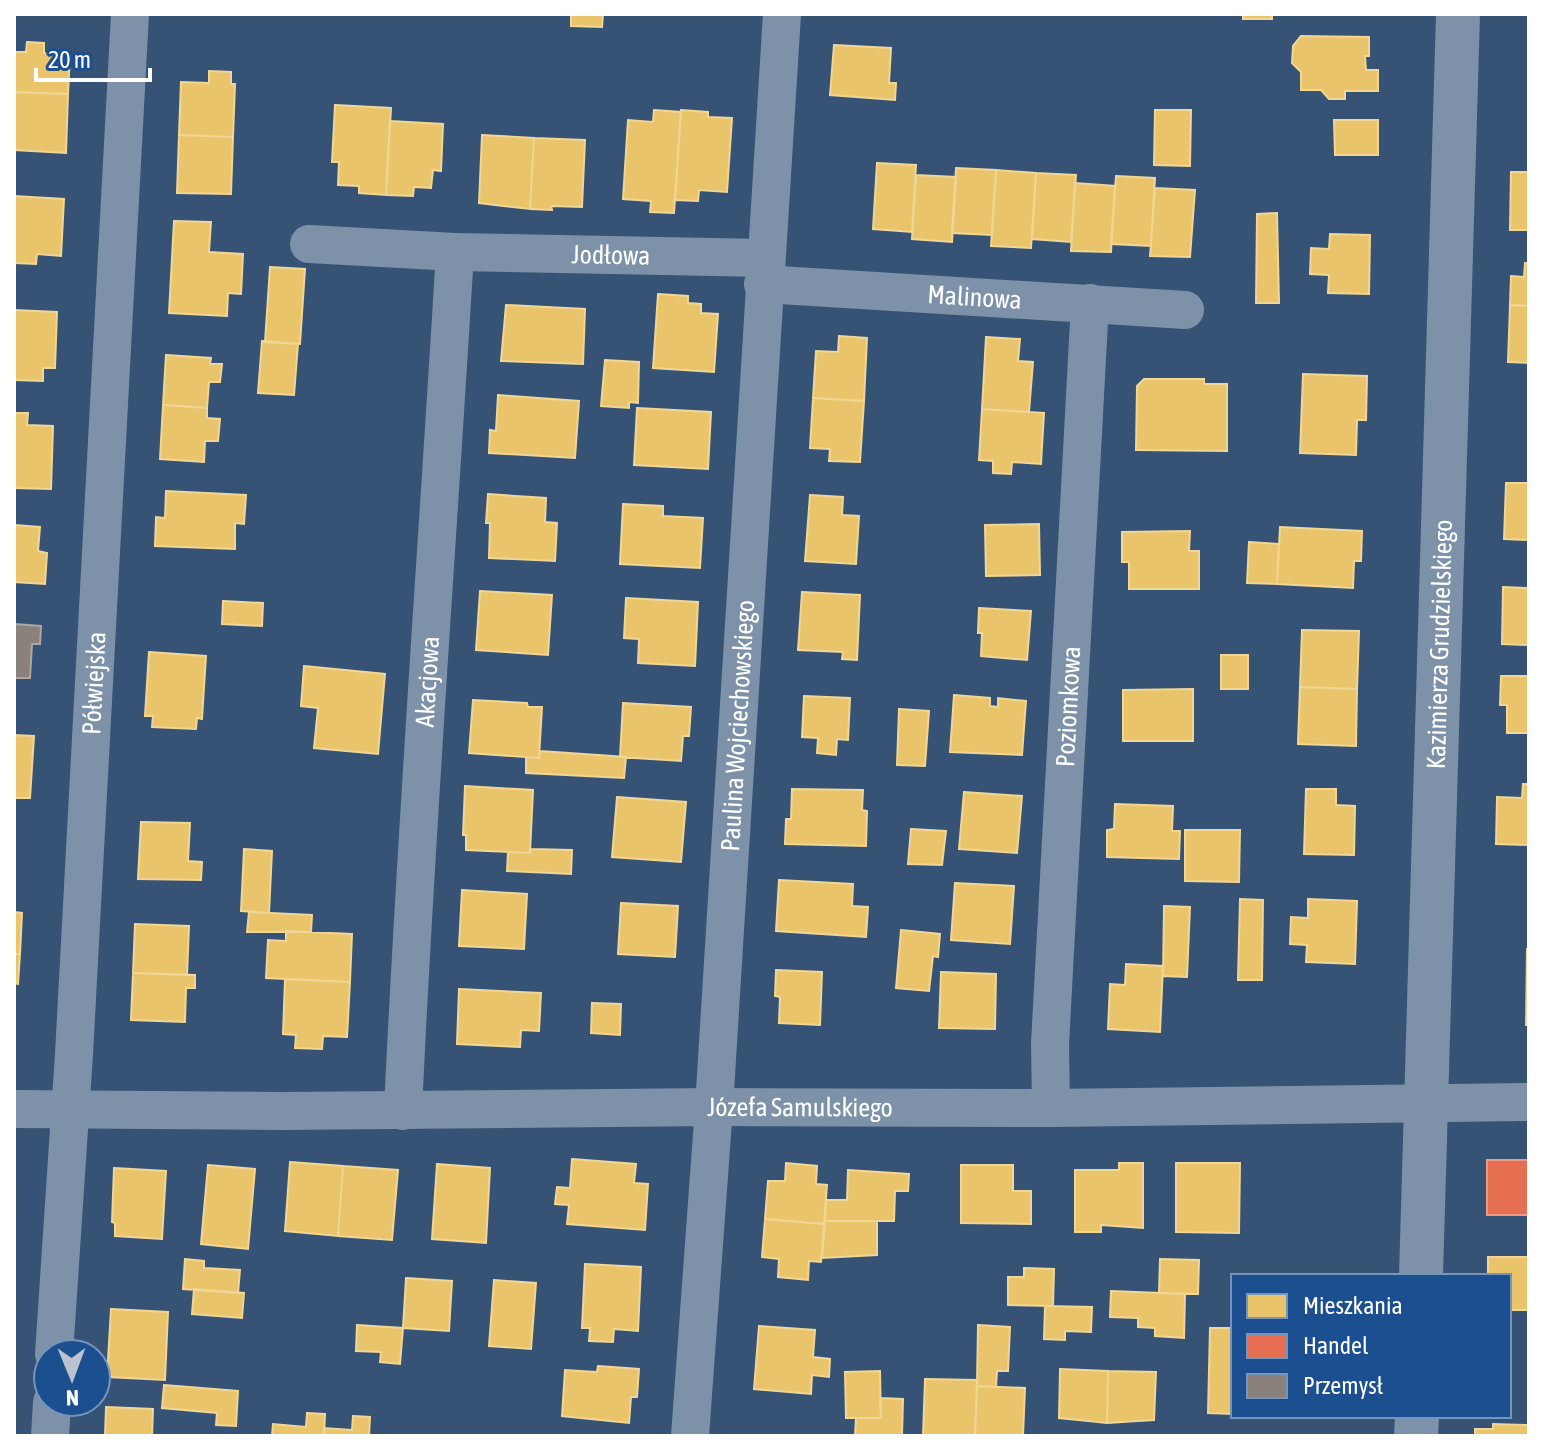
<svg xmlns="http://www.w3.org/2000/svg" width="1543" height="1450" font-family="'Asap Condensed',sans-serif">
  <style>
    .homes { fill: #e9c46a; stroke: #f0d697; stroke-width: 2 }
    .shops { fill: #e76f51; stroke: #ee9a85; stroke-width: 2 }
    .industry { fill: #8a817c; stroke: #ada7a3; stroke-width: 2 }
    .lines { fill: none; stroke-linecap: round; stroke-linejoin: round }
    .minor { stroke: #7d92a8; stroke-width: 38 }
    .tertiary { stroke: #7d92a8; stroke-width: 44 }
    .labels { text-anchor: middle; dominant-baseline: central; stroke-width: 8; stroke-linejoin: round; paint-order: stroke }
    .street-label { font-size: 26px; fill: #fff; stroke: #1b4f8f }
  </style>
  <rect width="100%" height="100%" fill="#365274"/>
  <path class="homes" d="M571,14H603L602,27L571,26Z
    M1243,14H1272V19H1243Z
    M1301,36L1369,37V56H1365L1366,70H1378V91H1345V99H1329L1321,90H1301V72L1292,63L1293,46Z
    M27,42L44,43V53L70,54L68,94L14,92V52H26Z
    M834,45L891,48L889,83H896L895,100L830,95Z
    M209,71L231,72V84H235L233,137L179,135L181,82L209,83Z
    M14,92L68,94L66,153L14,150Z
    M335,105L391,108L386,195L359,193V186L338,185L339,162H332Z
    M654,110L681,112L674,213L650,212L651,201L623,199L628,120L653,122Z
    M681,110L708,112V117L732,118L727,192L699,190L698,201L675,200Z
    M1155,110H1191L1190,166L1154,165Z
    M1334,120H1378V155H1335Z
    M390,121L443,124L441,171L433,170L431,188L414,187L413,196L386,195Z
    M179,135L233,137L231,194L177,193Z
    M482,135L534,138L530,209L479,203Z
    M534,138L585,140L582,207L551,206L552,210L530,209Z
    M877,163L916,165L912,232L873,229Z
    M956,168L996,170L992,235L952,233Z
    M996,170L1036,173L1031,248L991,246Z
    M1511,172H1529V230H1510Z
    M1036,173L1076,175L1071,242L1032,239Z
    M916,175L956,177L952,242L912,239Z
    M1116,176L1155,178L1151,246L1111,244Z
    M1075,183L1115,186L1111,252L1071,251Z
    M1155,188L1195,190L1190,257L1150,256Z
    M14,196L64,199L61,256L37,254L36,264L15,263Z
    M1277,213L1279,303H1256L1257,214Z
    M174,221L211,222L209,252L243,254L241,294L228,293L227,316L169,313Z
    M1330,234L1370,235L1369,294L1328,293L1329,275L1310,274L1311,248L1329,249Z
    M1525,263H1529V306L1510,305L1511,276L1524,277Z
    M270,267L305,269L300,344L265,342Z
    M658,294L688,296V303L701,304V313L718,314L714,372L653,368Z
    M506,305L585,309L583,364L501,361Z
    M1510,305L1529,306V363L1508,362Z
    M14,310L57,312L55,368H43V381L14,380Z
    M839,336L867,338L864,401L813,398L816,351L838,352Z
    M986,337L1020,339L1018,361L1033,362L1029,412L982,409Z
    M262,341L298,344L294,395L258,393Z
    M166,355L211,358L210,364H222L220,382H209L207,408L163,405Z
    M605,360L639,362L638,403L629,402V408L601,406Z
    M1303,374L1367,376L1366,420H1357L1356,455L1300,453Z
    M1144,379H1204V384H1227V451L1136,450L1137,386Z
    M498,395L579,401L575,458L489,453L490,430L496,431Z
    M813,398L864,401L860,462L829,461L830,449L810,448Z
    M163,405L207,408V418L220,419L218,441H205L204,462L160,459Z
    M637,408L711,412L708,469L634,465Z
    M982,409L1044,413L1041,464L1012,462L1011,474L993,473V461L979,460Z
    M14,413H28L27,425L53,426L51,489L14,488Z
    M1506,483H1529V540L1504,539Z
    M166,491L246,495L244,524L235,523V549L155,546L156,517L165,518Z
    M488,494L546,498L545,522L557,523L555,561L489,558L490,523H486Z
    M810,495L843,497L842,515L859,516L856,564L805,561Z
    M623,504L663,506V516L703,518L700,568L620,564Z
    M1039,524L1040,575L986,576L985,525Z
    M14,525L40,527L38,551L47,553L45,584L14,582Z
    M1280,527L1362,531L1361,561H1354L1353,588L1277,584Z
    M1190,531L1189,551H1199V589H1129V562H1122V532Z
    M1249,542L1279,544L1277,584L1247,583Z
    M1503,587L1529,588V645L1502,644Z
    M480,591L552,595L548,655L476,650Z
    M802,592L860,595L857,660L842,659L843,652L798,650Z
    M626,598L698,602L695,666L638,663L639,639L624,638Z
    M223,601L263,603L262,626L222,624Z
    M979,608L1031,611L1027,660L981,656L982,633H978Z
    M1302,630L1359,631L1357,689L1300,687Z
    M149,652L206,656L202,719L197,718L196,729L152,727L153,716H145Z
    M1221,655H1248V689H1221Z
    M304,666L385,674L378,754L314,748L318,708L301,706Z
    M1501,676H1529V733H1507V705H1500Z
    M1300,687L1357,689L1356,746L1298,744Z
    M1193,689V741H1123V690Z
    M954,695L990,698V706L998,707V698L1026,701L1022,755L950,752Z
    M804,696L850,698L848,740L837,739L836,755L817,753L818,738L802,737Z
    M473,700L527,703L528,707H542L539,758L469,753Z
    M623,703L691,707L689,736H683L681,761L620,757Z
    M899,709L929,711L925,766L897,765Z
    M14,735L34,736L30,798H14Z
    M540,751L626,757L624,778L526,773V757L539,758Z
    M1523,784H1529V845L1496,844L1497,797L1522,798Z
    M465,786L533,790L530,853L466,850V835H463Z
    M792,789L863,790L862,810L867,811L866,846L785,844L786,819H791Z
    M1306,789H1336V805L1355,806L1354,855L1304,854Z
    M964,792L1022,796L1017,853L959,849Z
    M617,797L686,802L681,862L612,857Z
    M1115,804L1173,806L1172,831H1180L1179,859L1107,857V830L1114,829Z
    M141,822L190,823L188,861L202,862L201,880L138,879Z
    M911,829L946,831L942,865L908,864Z
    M1185,830H1240L1239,882L1185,881Z
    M244,849L272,851L269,913L241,911Z
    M530,849L572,850L571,874L507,871L508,852L530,853Z
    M779,880L853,884L852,906L868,907L866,937L776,931Z
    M955,883L1014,886L1010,944L951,940Z
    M462,890L527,894L524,949L459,946Z
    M1240,899L1263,900L1262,980H1238Z
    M1308,899L1357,901L1355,964L1306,962L1307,945L1290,944L1291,917L1308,918Z
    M621,903L678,906L675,957L618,954Z
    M1164,906L1190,907L1187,977L1163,976Z
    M14,912L22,913L20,954H14Z
    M249,912L312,915L311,932H247Z
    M135,924L189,926L187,975L133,973Z
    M901,930L940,934L938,957L933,956L929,991L896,988Z
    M286,931L352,934L350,982L266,978L268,940L286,941Z
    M1527,949H1529V1025H1526Z
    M14,954H20L18,984L14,983Z
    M1126,964L1163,966L1160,1032L1108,1029L1110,984L1125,985Z
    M776,970L822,972L820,1025L779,1023L780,997L775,996Z
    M941,972L996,974L995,1029L939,1028Z
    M133,973L195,975V988H186L185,1022L131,1020Z
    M285,979L350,982L347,1037L323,1036L322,1049L295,1048L296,1035L283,1034Z
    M459,989L541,993L539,1031L521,1030L520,1047L457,1044Z
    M592,1003L621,1004L620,1035L591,1033Z
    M572,1159L636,1164L634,1183L648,1184L645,1230L567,1224L569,1205L555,1204L557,1187L570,1188Z
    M290,1162L343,1166L338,1236L285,1231Z
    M786,1163L817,1166L816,1184L827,1185L824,1224L765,1219L768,1181H785Z
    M1119,1163H1143V1228L1101,1225V1232H1075V1170H1119Z
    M1176,1163H1240L1239,1233L1176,1232Z
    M437,1164L490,1168L486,1243L432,1239Z
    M208,1165L255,1169L248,1249L201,1244Z
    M961,1165H1013V1191H1031V1224L961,1223Z
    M343,1166L398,1170L392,1240L338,1236Z
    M114,1168L166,1171L162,1239L115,1236V1223L112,1222Z
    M848,1170L909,1174L908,1191H895L894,1221H825L826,1200H847Z
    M765,1219L824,1224L821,1262L809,1261L808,1280L778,1277L779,1259L762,1257Z
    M825,1221H877V1255L822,1258Z
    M1488,1257H1529V1310H1509V1276H1488Z
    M185,1259L204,1261V1268L240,1270L238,1293L183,1289Z
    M1160,1259L1199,1260L1198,1294L1159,1293Z
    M585,1264L641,1267L638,1331L614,1329L613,1342L589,1341L590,1328H582Z
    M1024,1268L1054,1269L1053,1306L1008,1305V1277H1024Z
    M406,1278L452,1281L449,1331L403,1328Z
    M494,1280L536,1283L531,1349L489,1346Z
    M194,1289L244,1293L242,1318L192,1314Z
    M1111,1291L1185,1294L1184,1338L1155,1336V1328L1138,1327V1318L1110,1317Z
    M1045,1306L1092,1307L1091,1332L1065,1331V1340L1044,1339Z
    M111,1309L168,1312L165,1380L107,1377Z
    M357,1325L403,1328L400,1364L380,1362L381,1352L356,1351Z
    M978,1325L1010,1327L1008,1371H997L996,1387L977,1386Z
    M759,1326L815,1330L813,1357L830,1359L829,1377L812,1375L811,1394L754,1389Z
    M1210,1328H1233V1414L1208,1413Z
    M598,1366L639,1369L637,1397H631L629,1423L562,1416L565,1370L597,1372Z
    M1060,1369L1108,1371L1107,1423L1059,1418Z
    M880,1371L881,1418H846L845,1372Z
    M1108,1371L1156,1372L1154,1420L1107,1423Z
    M925,1379L977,1380L975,1436H923Z
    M164,1385L238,1391L236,1426L216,1425L217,1413L162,1408Z
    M977,1386L1025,1388L1023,1436H975Z
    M880,1398L903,1399L902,1436H855L856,1418H881Z
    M106,1407L153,1409L152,1436H105Z
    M307,1413L325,1414L324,1436H272L273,1424L306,1427Z
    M353,1416L370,1417L369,1436H324V1428L352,1430Z
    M1493,1424L1527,1425L1529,1436H1475V1429H1493Z"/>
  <path class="shops" d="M1487,1160H1529V1215H1487Z"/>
  <path class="industry" d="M14,624L41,626L40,644H32L30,678H14Z"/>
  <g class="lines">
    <g class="minor">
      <path id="s1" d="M309,244L455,252L765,258"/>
      <path id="s2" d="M763,284L1185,310"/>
      <path id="s3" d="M1051,1108L1050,1044L1090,303"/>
      <path id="s4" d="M14,1109L282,1111L714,1107L1051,1108L1529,1102"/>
      <path id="s5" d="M403,1111C416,824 438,538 455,252"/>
      <path id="s6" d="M54,1354L74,1054L130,14"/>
      <path d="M50,1436L52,1402"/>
      <path id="s7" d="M690,1436L714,1107L782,14"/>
    </g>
    <g class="tertiary">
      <path id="s8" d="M1421,1276L1458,14"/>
      <path d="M1416,1436L1417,1416"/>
    </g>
  </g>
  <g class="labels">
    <g class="street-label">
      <text stroke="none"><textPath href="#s1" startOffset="302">Jodłowa</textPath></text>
      <text stroke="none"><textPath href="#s2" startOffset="212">Malinowa</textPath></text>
      <text stroke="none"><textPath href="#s8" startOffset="632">Kazimierza Grudzielskiego</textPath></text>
      <text stroke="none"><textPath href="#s5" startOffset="430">Akacjowa</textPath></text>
      <text stroke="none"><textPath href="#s6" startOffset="672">Półwiejska</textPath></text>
      <text stroke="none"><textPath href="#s3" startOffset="402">Poziomkowa</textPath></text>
      <text stroke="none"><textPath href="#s7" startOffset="712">Paulina Wojciechowskiego</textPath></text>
      <text stroke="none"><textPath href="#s4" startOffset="786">Józefa Samulskiego</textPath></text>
    </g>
  </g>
  <rect width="1543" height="1450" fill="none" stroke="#ffffff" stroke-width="32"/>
  <rect x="1231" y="1274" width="280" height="144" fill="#1b4f8f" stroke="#7695bc" stroke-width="2"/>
  <rect x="1247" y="1294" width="40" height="24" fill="#e9c46a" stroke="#7695bc" stroke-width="2"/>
  <text x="1303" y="1314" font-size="24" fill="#ffffff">Mieszkania</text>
  <rect x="1247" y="1334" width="40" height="24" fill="#e76f51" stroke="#7695bc" stroke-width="2"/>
  <text x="1303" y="1354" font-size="24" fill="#ffffff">Handel</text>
  <rect x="1247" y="1374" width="40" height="24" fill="#8a817c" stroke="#7695bc" stroke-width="2"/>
  <text x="1303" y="1394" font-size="24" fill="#ffffff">Przemysł</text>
  <g transform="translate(72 1378) rotate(179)"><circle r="38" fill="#1b4f8f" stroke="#7695bc" stroke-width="2"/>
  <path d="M0-6L14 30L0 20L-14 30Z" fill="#b9c2ce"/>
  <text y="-12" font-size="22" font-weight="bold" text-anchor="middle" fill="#ffffff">N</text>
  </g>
  <path d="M36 68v12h114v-12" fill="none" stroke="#ffffff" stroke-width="4"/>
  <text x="48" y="68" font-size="24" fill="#ffffff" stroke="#1b4f8f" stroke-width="6" paint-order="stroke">20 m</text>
</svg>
